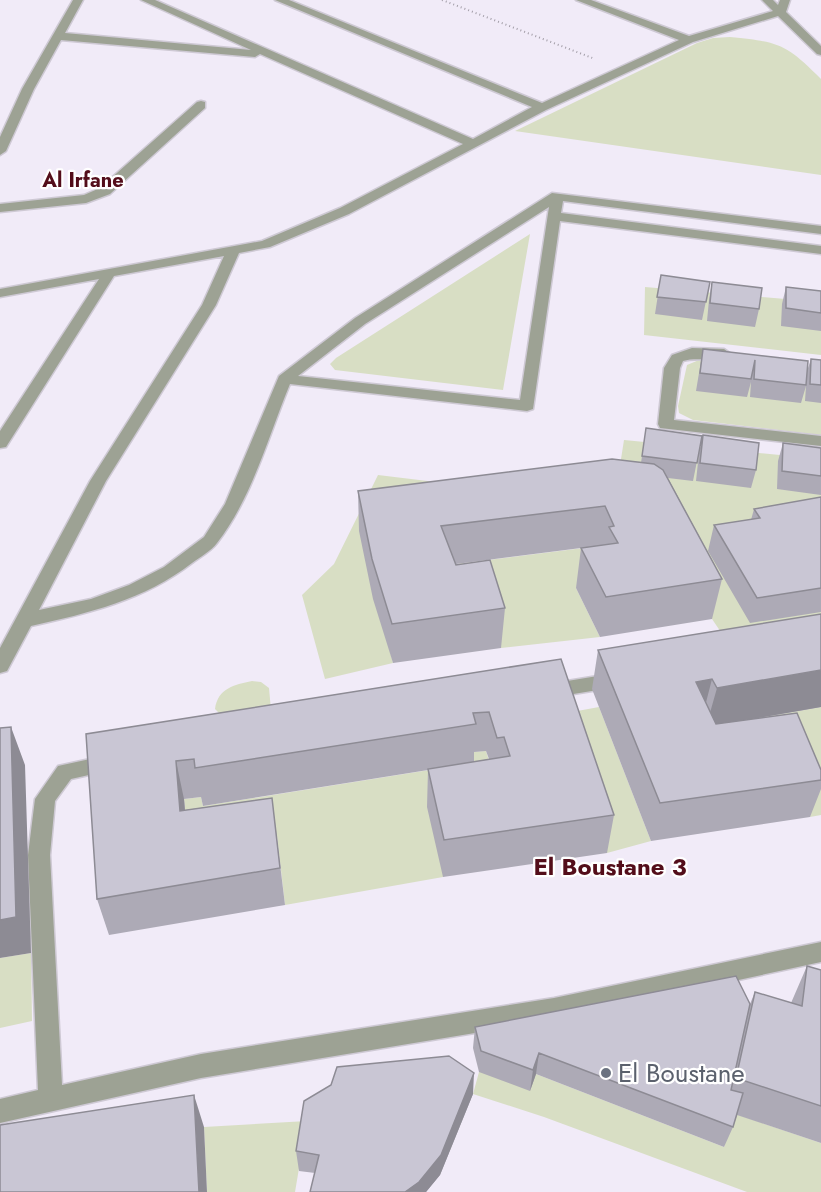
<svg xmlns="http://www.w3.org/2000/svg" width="821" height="1192" font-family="Jost,sans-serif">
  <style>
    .green { fill: #d8dec4 }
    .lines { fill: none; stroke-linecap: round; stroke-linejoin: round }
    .minor-casing { stroke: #cec9d4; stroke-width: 3 }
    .path { stroke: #a39ea8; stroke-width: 2; stroke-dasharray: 1 3; stroke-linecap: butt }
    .minor { fill: #9da294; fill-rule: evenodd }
    .wall { fill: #adaab6; fill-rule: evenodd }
    .shaded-wall { fill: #8d8b94 }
    .building { fill: #c9c6d4; stroke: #8d8b94; stroke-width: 1.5 }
    .worship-dot { fill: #6b7280; stroke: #fff; stroke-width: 2 }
    .labels { text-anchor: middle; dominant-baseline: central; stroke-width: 4.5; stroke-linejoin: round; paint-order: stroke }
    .far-quarter-label { font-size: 20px; font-weight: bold; fill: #530d1a; stroke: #fff }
    .quarter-label { font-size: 24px; font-weight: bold; fill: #530d1a; stroke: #fff }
    .near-worship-label { font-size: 26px; fill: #5b616d; stroke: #fff; text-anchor: start }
  </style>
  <rect width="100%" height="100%" fill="#f1ebf8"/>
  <path class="green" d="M730,37C780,42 786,44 821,79V175L515,131L697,43L713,38Z
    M530,234L503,390L335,370L330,364L336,358Z
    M645,287L821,302V355L644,335Z
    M699,360L821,372V435L693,420L679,413L678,406L687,365Z
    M624,440L821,459V632L731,647L712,619L679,554L615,497Z
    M378,475L591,501L360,531L393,663L325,679L302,595L334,564Z
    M599,546L576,588L600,637L501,648L487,600L440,566Z
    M252,681L261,682L269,688L271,710L219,713L215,709C218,688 234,685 252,681Z
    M599,707L651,841L607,853L561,714Z
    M821,707V815L810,817L783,752L707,727Z
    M486,751L494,776L443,877L285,905L277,836L188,848L184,799L201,797L203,806L473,763L471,752Z
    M31,953L32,1021L0,1028V958Z
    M479,1072L536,1074L724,1147L733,1113L821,1143V1192H747L544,1117L473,1094Z
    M307,1121L295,1192H207L204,1127Z"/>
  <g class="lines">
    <defs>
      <path id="minor" d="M73,0H83L65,33L251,50L141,0H155L473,139L532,107L275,0H289L542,103L679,40L576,0H591L689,36L773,11L762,0H773L778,5L780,0H790L786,12L821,46V55L817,54L778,16L693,42L546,110L349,214L270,247L239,253L216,305L106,481L39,610L91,599L129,585L164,567L204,537L225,504L279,376L355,318L552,193L821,226V234L563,201L561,213L821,246V254L560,221L533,409L527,411L290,384C268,437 252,498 217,543C211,551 200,557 192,563C144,600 89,613 31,626L7,671L0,673V648L90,481L202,305L224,256L114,276L6,447L0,448V431L99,279L0,297V289L262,241L340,208L463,144L260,54L255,57L61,40L34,89L6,151L0,155V137L22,89ZM549,207L520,400L298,376L365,324Z
        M201,101L205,102V108L110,194L86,203L0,212V204L84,195L100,188L197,102Z
        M692,348L724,349L731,354C722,364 697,356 683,361L680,368L674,420L821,436V446L660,428L658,424L664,368L672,355Z
        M616,673L623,675L626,680L623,685L616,687L549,698L542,696L539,691L542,686L549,684Z
        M113,754L120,756L123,762L120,768L71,779L55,801L50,855L62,1085L201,1054L554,998L821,942V962L554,1020L201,1078L0,1123V1099L38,1090L28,855L35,799L58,766Z"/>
    </defs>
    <use href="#minor" class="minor-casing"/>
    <path class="path" d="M442,0L595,59"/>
    <use href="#minor" class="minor"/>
  </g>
  <path class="wall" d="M661,275L710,282L702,320L655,314Z
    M712,282L759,309L755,327L707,321L709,300Z
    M786,287L821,291V331L781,326L782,304Z
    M703,349L807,371L811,359L821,360V403L805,401L806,386L801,403L750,397L751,382L747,397L696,391Z
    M646,428L702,436L693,481L668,478L722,579L712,619L600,637L576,588L581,548L456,564L505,608L501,648L393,663L373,599L359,531L358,491L641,463Z
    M703,435L756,470L751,488L696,481L699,453Z
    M783,443L821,448V495L777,489L778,461Z
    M821,497V612L750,623L708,551L714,525L751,520L754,509Z
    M598,650L821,707L748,720L821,770V789L810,817L651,841L592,689Z
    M561,659L614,815L607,853L443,877L427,807L428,770L203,806L201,797L184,799L185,810L272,798L285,905L109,935L97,899L86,734ZM486,751L489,759L474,762V752Z
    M807,966L821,970V1143L737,1115L733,1127L724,1147L536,1074L530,1091L479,1072L473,1048L475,1027L750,1004L755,992L791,1003Z
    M473,1094L440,1175L426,1192H310L315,1173L299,1171L296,1151Z"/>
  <path class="shaded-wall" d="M821,670V707L706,727L717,688Z
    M712,679L702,718L696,682Z
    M11,727L25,765L31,953L0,958V920Z
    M176,761L184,799L188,848L180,811Z
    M539,1053L536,1074L530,1091L533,1070Z
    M474,1073L473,1094L440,1175L426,1192H405Z
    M194,1095L204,1127L207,1192H199Z"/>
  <path class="building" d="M661,275L710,282L706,302L657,297Z
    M712,282L762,288L759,309L710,303Z
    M786,287L821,291V313L786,308Z
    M703,349L808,361L806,385L754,379L755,360L751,379L700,373Z
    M811,359L821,360V385L810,384Z
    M646,428L702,436L697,463L642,456Z
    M703,435L759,443L756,470L700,463Z
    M783,443L821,448V476L782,471Z
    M612,459L654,464L663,470L722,579L606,597L581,548L618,543L609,527L614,526L605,506L441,526L456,565L490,560L505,608L392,624L372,559L358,491Z
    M821,497V588L757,598L714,525L760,518L754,509Z
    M821,614V670L717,688L712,679L696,682L716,724L797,713L821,770V780L660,803L598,650Z
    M561,659L614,815L444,840L428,769L510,756L504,737L497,738L489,712L473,713L476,724L195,768L194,759L176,761L180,811L272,798L280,868L97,899L86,734Z
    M11,727L16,917L0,920V728Z
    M807,966L821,970V1106L736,1078L755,992L802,1006Z
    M736,976L750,1004L731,1090L743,1093L733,1127L539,1053L533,1070L481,1051L475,1027Z
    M449,1056L474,1073L441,1155L419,1182L405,1192H310L319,1155L296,1151L304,1101L331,1085L337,1067Z
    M194,1095L199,1192H0V1125Z"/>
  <circle class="worship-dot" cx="606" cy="1073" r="6"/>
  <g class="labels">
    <g class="far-quarter-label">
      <text x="83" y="180">Al Irfane</text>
    </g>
    <g class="quarter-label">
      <text x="610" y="866">El Boustane 3</text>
    </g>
    <g class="near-worship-label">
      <text x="618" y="1073">El Boustane</text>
    </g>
  </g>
</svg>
